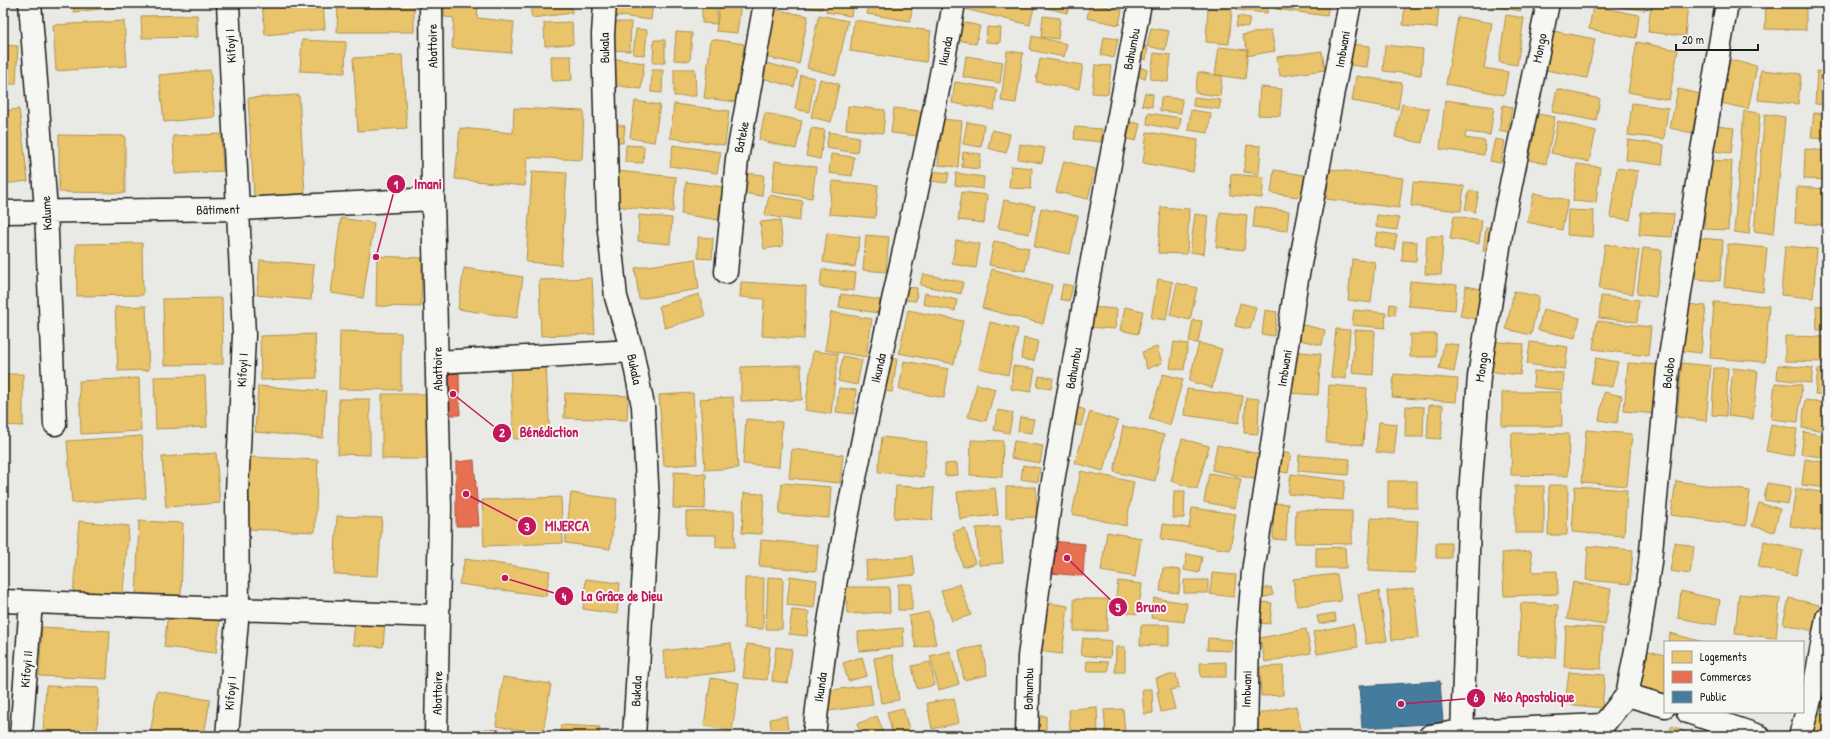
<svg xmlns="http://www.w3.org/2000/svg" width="1830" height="739" font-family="'Patrick Hand',sans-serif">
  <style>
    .homes { fill: #e9c46a; stroke: #ac9253 }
    .shops { fill: #e76f51; stroke: #aa5641 }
    .public { fill: #457b9d; stroke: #395e76 }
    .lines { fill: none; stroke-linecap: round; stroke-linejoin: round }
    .minor-casing { stroke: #1c1c1c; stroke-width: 25 }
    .minor { stroke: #f6f6f2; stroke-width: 22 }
    .labels { text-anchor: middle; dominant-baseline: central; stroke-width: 4; stroke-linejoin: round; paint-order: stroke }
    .street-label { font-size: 13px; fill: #1c1c1c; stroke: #f6f6f2 }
    .leader { fill: none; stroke: #c2185b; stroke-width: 1.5 }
    .callout-dot { fill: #c2185b; stroke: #f6f6f2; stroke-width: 1.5 }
    .mark-label { font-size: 12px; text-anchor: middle; font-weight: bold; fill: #fff }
    .callout-label { font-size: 14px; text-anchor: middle; font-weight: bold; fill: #c2185b; stroke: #f6f6f2; stroke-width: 4; stroke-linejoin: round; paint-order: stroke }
  </style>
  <rect width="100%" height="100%" fill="#e9e9e5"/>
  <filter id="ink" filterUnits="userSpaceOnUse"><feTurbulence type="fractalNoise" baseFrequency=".025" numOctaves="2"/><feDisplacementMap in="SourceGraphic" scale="8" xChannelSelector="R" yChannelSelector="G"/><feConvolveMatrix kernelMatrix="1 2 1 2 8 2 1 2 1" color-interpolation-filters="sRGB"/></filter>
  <g filter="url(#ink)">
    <path class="homes" d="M73,3H119V7L74,12Z
      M262,3H323L325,29L265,35Z
      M338,3H414V32H337Z
      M445,3H478L477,18L514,22L511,53L452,48L454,18L444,17Z
      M542,3H571L572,13L532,18L530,5Z
      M606,3H653L651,20L605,14Z
      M702,3H717V24L702,23Z
      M720,3H741L737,33L716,31Z
      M776,3H822V9Z
      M828,3H853L851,16L826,12Z
      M869,3L913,4L910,21L867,14Z
      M966,3H1035L1030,25L965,9Z
      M1048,3H1070L1067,13L1047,8Z
      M1090,3L1122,10L1119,25L1087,18Z
      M1213,3H1234V6Z
      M1238,3H1268L1267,13L1237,10Z
      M1277,3H1329L1327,16L1276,9Z
      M1405,3H1439L1437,28L1403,25Z
      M1472,3H1522L1521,11Z
      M1611,3H1645V10L1611,6Z
      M1651,3H1688L1685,36L1648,32Z
      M1766,3H1806V30L1765,29Z
      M1593,6L1639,15L1636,38L1589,29Z
      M1208,8L1232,9L1229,44L1206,42Z
      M773,9L808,16L799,64L765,57Z
      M197,15L198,37L142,38L141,16Z
      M819,15L848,21L836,75L807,68Z
      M1506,15L1524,18L1517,65L1499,62Z
      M1043,16L1060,18L1058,39L1041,37Z
      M1238,16L1250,18L1248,27L1236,26Z
      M1458,17L1492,23L1484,68L1508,72L1504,95L1446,84Z
      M854,20L931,31L926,62L850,51Z
      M124,21L127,66L56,71L53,25Z
      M572,22L573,44L545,46L544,23Z
      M608,22H631L630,51L607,50Z
      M962,22L980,26L976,44L959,40Z
      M987,27L1001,28L1000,43L986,42Z
      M1151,28L1169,31L1165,50L1147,46Z
      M636,29L647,30L645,55L633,54Z
      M1271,30L1275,51L1246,56L1248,50L1242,35Z
      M1553,31L1595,39L1587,78L1546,70Z
      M676,32L692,33L690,61L674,60Z
      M1032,36L1067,44L1064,57L1030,50Z
      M1104,37L1118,39L1114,58L1101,55Z
      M711,39L744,44L737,102L704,98Z
      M302,40L346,42L345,73L300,71Z
      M654,40H665V63H653Z
      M1637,42L1678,50L1669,100L1628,92Z
      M1351,44L1370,46L1367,67L1349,65Z
      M3,45L18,46L16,84H3Z
      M1385,45L1423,49L1421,75L1383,71Z
      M1141,46L1148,47L1146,60L1138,58Z
      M1219,47L1248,50L1245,79L1215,75Z
      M1007,51L1023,53L1016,103L1001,101Z
      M1322,51L1325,70L1280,76L1277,57Z
      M1154,53L1171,55L1168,82L1150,79Z
      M402,55L407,128L358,131L353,58Z
      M551,56H571L572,80L552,81Z
      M966,56L1003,62L1000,83L963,77Z
      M609,58L644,63L641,89L605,84Z
      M1040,58L1083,65L1079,89L1036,82Z
      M1730,60L1757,66L1748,109L1721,103Z
      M766,63L798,71L794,87L762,78Z
      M1095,65L1111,66L1108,94L1092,93Z
      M1138,66L1147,70L1145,79L1135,75Z
      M674,69H695L696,96H674Z
      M210,70L215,117L164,122L159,75Z
      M652,70H663L662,93L651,92Z
      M1761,70L1801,74L1798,104L1758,100Z
      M1817,71L1827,72V105L1815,104Z
      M1198,72L1215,75H1222L1220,96L1195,93Z
      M801,75L815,78L809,112L795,109Z
      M1356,76L1402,83L1398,109L1352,101Z
      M820,79L839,84L831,122L811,117Z
      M955,82L997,89L994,110L952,103Z
      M1260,87L1282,89L1280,116L1258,115Z
      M1557,89L1600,99L1596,121L1552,112Z
      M1678,89L1700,94L1692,133L1670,128Z
      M1145,93L1153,94L1152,107L1142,105Z
      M299,95L305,195L254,197L248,98Z
      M1161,97L1182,99L1181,113L1160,111Z
      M1194,97L1221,100L1219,109L1193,106Z
      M1445,100L1494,107L1490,135L1466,132L1465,138L1485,141L1484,155L1440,149Z
      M635,101L660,105L654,142L630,138Z
      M1632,103L1668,108L1664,139L1628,135Z
      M674,104L729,111L725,145L670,138Z
      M1402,104L1429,109L1422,143L1395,137Z
      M1503,105L1512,107L1508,132L1499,130Z
      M848,106L885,110L883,133L846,129Z
      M514,108L584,111L582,160L527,157L525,186L455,179L460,128L513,133Z
      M894,108L921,111L918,136L891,133Z
      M19,109L28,181L3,184V111Z
      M1191,110L1211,113L1208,133L1188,130Z
      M1744,111L1760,113L1749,234L1734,232Z
      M765,113L802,121L796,149L759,140Z
      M1148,113L1181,118L1179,130L1147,124Z
      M1814,113L1827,114V139L1811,138Z
      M1538,114L1555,117L1546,164L1529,160Z
      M1765,114L1785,117L1774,234L1754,231Z
      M942,119L962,121L958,167L938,165Z
      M1558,121L1596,131L1589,162L1551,153Z
      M603,122L625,126L623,143L600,140Z
      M967,122L984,125L981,147L963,144Z
      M1131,122L1140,124L1136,141L1127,139Z
      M1716,126L1734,128L1731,153L1713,151Z
      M1075,127L1102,129L1101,142L1074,139Z
      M811,128L825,130L820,159L806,156Z
      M992,130L1010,134L1006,153L988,148Z
      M829,132L859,137L857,153L826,148Z
      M1147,132L1198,140L1193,172L1143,163Z
      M221,134L223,171L175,174L173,136Z
      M59,135L125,136V193L59,192Z
      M1495,139L1505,141L1501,163L1490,161Z
      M1628,140L1664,145L1662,165L1626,160Z
      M1020,144L1045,148L1042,163L1018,159Z
      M626,145L644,146L643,163L625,162Z
      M673,145L721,152L717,173L670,166Z
      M1247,145L1261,146L1259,174L1244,172Z
      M1805,149L1827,151V180L1804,179Z
      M963,152L981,154L979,169L962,167Z
      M831,154L854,157L852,176L829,173Z
      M1708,160L1732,161L1728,230L1704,229Z
      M775,161L816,167L812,198L772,192Z
      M1064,161L1095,169L1088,199L1056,192Z
      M1577,164L1600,167L1596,203L1573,201Z
      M1011,166L1032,168L1031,189L1009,188Z
      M1617,168L1638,171L1630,220L1610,217Z
      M1330,169L1403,178L1399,208L1326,199Z
      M1274,170L1309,176L1306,198L1271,193Z
      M532,171L567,173L561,265L526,262Z
      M617,171L676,177L673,212L614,206Z
      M931,171L949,173L947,183L930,181Z
      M744,173L764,175L762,196L742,193Z
      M956,173L984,177L983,189L955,185Z
      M1231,174L1264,177L1262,198L1230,195Z
      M832,181L878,185L875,218L829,214Z
      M686,182L723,187L718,220L681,214Z
      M1413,182L1464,186L1461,211L1411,206Z
      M1797,187L1827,189V225L1795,223Z
      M1469,191L1479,192L1475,212L1465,209Z
      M962,192L987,195L984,223L958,220Z
      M1534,193L1568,200L1562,230L1527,222Z
      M769,195L803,201L799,221L765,215Z
      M1004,200L1035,206L1029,234L998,228Z
      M1161,207L1189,209L1187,254L1158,253Z
      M1255,207L1289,211L1287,231L1253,227Z
      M1041,208L1078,216L1070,254L1034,247Z
      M1568,210L1594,211L1593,237L1567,235Z
      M1220,212L1247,215L1244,250L1216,247Z
      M1641,212L1674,214L1672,237L1639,235Z
      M1195,214L1208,216L1204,254L1190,252Z
      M639,215L672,218L670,244L638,241Z
      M1377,215L1399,218L1397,230L1376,227Z
      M1454,216L1482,220L1479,244L1450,239Z
      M341,218L374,223L363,298L331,293Z
      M780,220L783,246L764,249L760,222Z
      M1486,227L1494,228L1491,252L1483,251Z
      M1377,232L1397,235L1394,250L1374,246Z
      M827,233L860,237L855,267L823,262Z
      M866,235L889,237L886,272L863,270Z
      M1427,236H1443L1441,275L1425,274Z
      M698,237L713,238L712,259L698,258Z
      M1698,238L1723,240L1720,281L1695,279Z
      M956,240L980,244L976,268L952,264Z
      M994,241L1029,248L1025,271L989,265Z
      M1403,241L1417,242L1416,262L1402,261Z
      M142,243L143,295L77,296L76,244Z
      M1605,244L1639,250L1633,294L1599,289Z
      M1728,244L1767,248L1763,292L1724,287Z
      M1785,246L1817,249L1813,298L1781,295Z
      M1643,248L1662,250L1656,297L1637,294Z
      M377,256L422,258L421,307L376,306Z
      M695,259L699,289L639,299L635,268Z
      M1352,259L1375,262L1371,303L1348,300Z
      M260,260L314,265L311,300L257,295Z
      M464,268L523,277L517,318L458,309Z
      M822,269L856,273L854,291L820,287Z
      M992,269L1052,285L1043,324L982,308Z
      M923,274L963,282L961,294L920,285Z
      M592,278L595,334L541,336L539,280Z
      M1158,279L1173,282L1166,320L1151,318Z
      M1410,281L1457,285L1455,310L1408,306Z
      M741,282L806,286L804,339L762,336L764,299L740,297Z
      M1177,283L1197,288L1190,320L1170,315Z
      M1063,284L1073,286L1069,301L1060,299Z
      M1466,286L1481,289L1476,319L1460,316Z
      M905,287L917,288L916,301L904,300Z
      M1514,291L1539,297L1531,335L1506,329Z
      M925,293L957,300L955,311L923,304Z
      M699,294L705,316L665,328L659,306Z
      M841,294L880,300L878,313L839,307Z
      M1601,296L1639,300L1637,322L1599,318Z
      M222,298L223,364L164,365L163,299Z
      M1714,302L1769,306L1765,362L1710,358Z
      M1240,303L1256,307L1250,329L1235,326Z
      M1390,304L1396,305L1395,315L1389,314Z
      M1688,304L1706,306L1701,353L1683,351Z
      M1827,305V330H1817L1816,306Z
      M146,306L149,370L118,371L115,307Z
      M1090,307L1117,309L1115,329L1089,327Z
      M1125,307L1143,311L1138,334L1120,330Z
      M1543,309L1580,318L1575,338L1538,330Z
      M908,310L963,321L954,364L899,353Z
      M1265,310L1277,312L1274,336L1262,334Z
      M1354,310L1386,313L1385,328L1352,325Z
      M831,312L872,319L866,357L825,350Z
      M1193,320L1202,321L1198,343L1189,342Z
      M1597,321L1651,327L1648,356L1593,349Z
      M990,322L1018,329L1008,375L979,368Z
      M1299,324L1325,330L1322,345L1296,339Z
      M1336,329L1350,330L1346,379L1331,377Z
      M1355,330L1375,331L1373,375L1352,373Z
      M340,331L401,333V390L339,389Z
      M315,334L317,378L261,380L260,336Z
      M1410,334H1436V357H1410Z
      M1785,336L1827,337V362L1785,361Z
      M1024,338L1038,341L1034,361L1021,359Z
      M1489,341L1524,344L1520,375L1486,371Z
      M1174,342L1188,344L1184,370L1170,368Z
      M1530,342L1568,347L1565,369L1527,364Z
      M1199,343L1222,349L1212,388L1189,381Z
      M1444,343L1459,345L1454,372L1439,369Z
      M1157,347L1162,363L1147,369L1142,352Z
      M813,351L838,354L831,414L805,410Z
      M1292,351L1321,354L1318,395L1288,393Z
      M843,356L862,360L857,385L838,381Z
      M887,358L897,359L892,392L883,391Z
      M1596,358L1618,362L1612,387L1591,383Z
      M904,361L949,369L944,398L899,389Z
      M1628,363L1660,365L1656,414L1624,411Z
      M1682,363L1711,366L1706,421L1677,417Z
      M801,365L802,400L741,401V367Z
      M1778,365L1813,368L1811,383L1777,379Z
      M1013,366L1035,369L1031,392L1011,389Z
      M546,367L550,437L514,439L510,369Z
      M1714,368H1728L1726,416L1712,415Z
      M1733,368L1758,371L1753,419L1728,416Z
      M1818,369L1827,370V395L1815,394Z
      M1534,371L1564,373L1563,390L1533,387Z
      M3,374H23V426L3,425Z
      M1163,374L1183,379L1170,425L1149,419Z
      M1394,374L1458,379L1456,402L1392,397Z
      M205,376L207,427L156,429L154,377Z
      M1039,376L1053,378L1051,389L1037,387Z
      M139,378L141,431L81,434L79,381Z
      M1775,383L1802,385L1798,422L1771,419Z
      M977,384L995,389L986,421L968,417Z
      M1329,385L1367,388L1363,445L1326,442Z
      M258,386L326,391L323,438L255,432Z
      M839,388L856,390L854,414L836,412Z
      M1187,389L1243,396L1239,423L1184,415Z
      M1502,392H1561L1562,426H1502Z
      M1604,392L1622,396L1617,423L1599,420Z
      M565,393L628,396L627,420L564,418Z
      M693,393L697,464L664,466L659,395Z
      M382,394H426L427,459H382Z
      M733,397L738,468L705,470L700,399Z
      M1246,398L1259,399L1258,434L1244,433Z
      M339,399H370V455L338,454Z
      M1805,400L1827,403V431L1802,428Z
      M1429,405H1443L1441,439L1427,438Z
      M1406,406L1424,407L1423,437H1405Z
      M1077,407L1085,410L1081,426L1072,424Z
      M998,410L1013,413L1009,433L994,430Z
      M1090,412L1118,421L1103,471L1075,463Z
      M1020,417L1034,419L1031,433L1018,431Z
      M746,419L782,422L779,467L743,464Z
      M1379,422L1397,424L1394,454L1376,452Z
      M1771,424L1797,429L1793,456L1766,451Z
      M1123,426L1164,435L1155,481L1114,472Z
      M1586,430L1632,434L1627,486L1582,482Z
      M1804,432L1827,436V458L1801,454Z
      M1512,433L1569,434L1568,476L1511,475Z
      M142,436L146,498L72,503L67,441Z
      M882,437L927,442L923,477L878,472Z
      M1182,439L1209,446L1197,489L1171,481Z
      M971,440L1003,441L1002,477L970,475Z
      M1014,441L1043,446L1040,463L1011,458Z
      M1217,445L1264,455L1258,480L1212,470Z
      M792,449L843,455L840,483L789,478Z
      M1281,452L1291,454L1288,473L1277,471Z
      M216,453L220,503L166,507L162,457Z
      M1299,455L1350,459L1348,475L1298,471Z
      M249,457L318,460L315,532L247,529Z
      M1805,459L1827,463V488L1802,485Z
      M957,463L958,475L945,476V464Z
      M1023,465L1040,468L1038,482L1021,479Z
      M1081,471L1134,482L1126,526L1072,514Z
      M674,472L706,474L705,509L673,508Z
      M1209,473L1241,479L1235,508L1204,502Z
      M1291,474L1345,481L1343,500L1288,494Z
      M1388,481H1417V508H1388Z
      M1676,481L1750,491L1746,526L1671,515Z
      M782,483L831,487L829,518L779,514Z
      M1767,483L1791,487L1788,504L1764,500Z
      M1549,485H1568L1567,535H1548Z
      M896,486L934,488L932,520L894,518Z
      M1515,486H1544V533H1515Z
      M1575,486L1627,490L1624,536L1572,532Z
      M1006,487H1036L1037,517L1006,518Z
      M995,488L998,515L960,519L957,492Z
      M1796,488L1827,493V532L1790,526Z
      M1174,491H1185L1184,518H1173Z
      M571,493L617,499L610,549L565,543Z
      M744,493L764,494L762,534L742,533Z
      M561,497L563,543L484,546L482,500Z
      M1274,503L1288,504L1286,540L1273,539Z
      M1759,503L1780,509L1774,532L1752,526Z
      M1192,508L1236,514L1230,550L1161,539L1163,524L1189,528Z
      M1296,510L1352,511V544L1295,543Z
      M734,511L735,547H716V535H686V512Z
      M337,516L382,518L378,576L334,574Z
      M1371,518L1418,521L1415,573L1368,571Z
      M79,521L129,526L122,601L73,596Z
      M139,521L183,523L181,600L136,598Z
      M1000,527L1003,563L979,565L976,528Z
      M965,528L975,563L963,567L953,532Z
      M1107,532L1141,538L1135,577L1101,571Z
      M761,540L818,545L816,571L759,566Z
      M1764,541L1802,550L1796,576L1758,567Z
      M1675,542L1694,547L1690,574L1670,571Z
      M1436,543H1451V558H1436Z
      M1588,546L1633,550L1630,584L1586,580Z
      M1345,547L1346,568H1316V548Z
      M1531,551L1533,572L1557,571L1558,594L1504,596L1502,553Z
      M1187,554L1202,557L1199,573L1184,570Z
      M913,556L915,575L867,580L866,561Z
      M465,559L550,571L546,596L459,584Z
      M1163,568L1181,570L1179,593L1160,591Z
      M1212,573L1236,575L1234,597L1210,594Z
      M1337,574L1341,601L1297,606L1293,579Z
      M790,576L817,580L814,608L787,605Z
      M768,577L783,578L782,629H766Z
      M745,578H764L763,629L744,628Z
      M586,579L620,583L617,614L583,609Z
      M1184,580H1208V593H1184Z
      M1118,581L1142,584L1138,614L1114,611Z
      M1573,582L1611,589L1605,625L1567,619Z
      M898,584H912V610H898Z
      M960,584L971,615L952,621L941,591Z
      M846,587H889L890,612L847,614Z
      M1271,587L1273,595L1262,598L1260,590Z
      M1414,588L1419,638L1392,640L1387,591Z
      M1379,591L1387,641L1366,644L1358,594Z
      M1681,591L1720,600L1716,625L1678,618Z
      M1739,594L1780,598L1776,638L1735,634Z
      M1154,598L1187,603L1184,622L1151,618Z
      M1789,598L1819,605L1814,631L1783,624Z
      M1074,599H1108L1107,631H1074Z
      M1044,602L1068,606L1062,654L1037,651Z
      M1260,602L1272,603L1270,624L1259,623Z
      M1521,603L1558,605L1555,658L1518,655Z
      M792,610L809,612L807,636L789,634Z
      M929,612L936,644L916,648L909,616Z
      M168,613L220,619L216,653L164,647Z
      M1335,613L1336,621L1319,624L1317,616Z
      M355,619L385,621L383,647L353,645Z
      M1353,624L1358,647L1317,654L1313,632Z
      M1141,625H1169V646L1140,645Z
      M1566,626L1603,628L1601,669L1564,667Z
      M42,627L110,631L107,679L39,676Z
      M903,628L904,647L859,651L858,632Z
      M1306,629L1311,653L1265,662L1260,638Z
      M1670,633L1703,642H1668Z
      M1083,638L1112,641L1110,658L1081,655Z
      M1208,638L1232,640V651L1207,650Z
      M731,643L734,671L666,679L663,651Z
      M747,644L770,647L767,680L743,678Z
      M982,646L987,675L964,680L959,650Z
      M776,647L792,649L788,683L772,681Z
      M1116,647H1125V672H1115Z
      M950,651L959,684L939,690L930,656Z
      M1648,651L1665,655V694L1640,688Z
      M893,655L899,700L881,703L874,658Z
      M862,657L867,676L848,681L843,663Z
      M1087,661L1108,662V671H1086Z
      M930,662L935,685L917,689L912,666Z
      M1226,662V677H1201L1200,663Z
      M1283,666V695L1261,696L1260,667Z
      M3,672L8,673L6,704H3Z
      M1569,672L1605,675L1602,708L1565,704Z
      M1176,674L1179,688L1170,690L1175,709L1161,712L1157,692H1159L1156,678Z
      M503,677L551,684L543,733L496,726Z
      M711,678L739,683L732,731L704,726Z
      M1827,679V708L1818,705Z
      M870,685L873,705L828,711L825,691Z
      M46,686L99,688L97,736L43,733Z
      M1142,689H1152L1153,713L1144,714Z
      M157,691L210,700L204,736L150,735Z
      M954,698L959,723L932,729L927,703Z
      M1296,706L1302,735L1260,736L1256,714Z
      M1097,707L1098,736H1070L1069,709Z
      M903,708L911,736H893L887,712Z
      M1123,709L1125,733L1106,735L1104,710Z
      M1816,712L1827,715V736H1809Z
      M786,716L789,736H772L770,719Z
      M877,716L885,736H862L857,724Z
      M1030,716H1046V736H1031Z
      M561,725L600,727L599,736H560Z
      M1672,726L1695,736H1667Z"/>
    <path class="shops" d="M459,373L460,415H446L445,374Z
      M474,460L479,526H456V462Z
      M1051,541L1085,544L1083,576L1049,573Z
      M485,729L519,732V736H484Z"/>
    <path class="public" d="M1440,681L1443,723L1362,728L1359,686Z"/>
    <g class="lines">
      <defs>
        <path id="minor" d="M30,3L46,210L55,424
          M431,3L433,199L440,507L436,736
          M605,3L603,35L608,221L616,297L632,351L643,406L648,503L634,736
          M3,212L239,209L433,199
          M726,272L737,159L765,3
          M437,362L632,351
          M3,601L438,616
          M1627,695L1665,706
          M1688,712L1759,736
          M21,736L31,602
          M227,736L238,609L237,493L244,335L228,3
          M814,736C840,488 912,248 954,3
          M1027,736L1029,657L1053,481L1089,276L1140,3
          M1246,736L1248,635L1253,572L1296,285L1350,3
          M1430,736L1462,731L1603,725
          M1462,736L1470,493L1479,377L1502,228L1548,3
          M1597,736L1603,725L1627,695L1640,630L1650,562L1668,370L1702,151L1727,3
          M1800,736L1816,678L1827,618"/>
      </defs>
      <use href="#minor" class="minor-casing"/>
      <use href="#minor" class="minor"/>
    </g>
  </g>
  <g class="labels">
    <g class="street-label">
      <text transform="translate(230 46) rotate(-93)">Kifoyi I</text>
      <text transform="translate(432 46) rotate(-91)">Abattoire</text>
      <text transform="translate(604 48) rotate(-91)">Bukala</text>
      <text transform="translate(1539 48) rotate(-79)">Mongo</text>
      <text transform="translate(1131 49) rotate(-79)">Bahumbu</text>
      <text transform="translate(1342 49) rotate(-80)">Imbwani</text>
      <text transform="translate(945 51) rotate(-79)">Ikunda</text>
      <text transform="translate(741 137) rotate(-79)">Bateke</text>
      <text transform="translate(218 209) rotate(-1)">Bâtiment</text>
      <text transform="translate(46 213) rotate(-93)">Kalume</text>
      <text transform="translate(1481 367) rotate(-82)">Mongo</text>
      <text transform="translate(878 368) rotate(-77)">Ikunda</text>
      <text transform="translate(1073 368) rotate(-80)">Bahumbu</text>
      <text transform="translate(1284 368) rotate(-81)">Imbwani</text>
      <text transform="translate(437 369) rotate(-91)">Abattoire</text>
      <text transform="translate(635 369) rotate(78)">Bukala</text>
      <text transform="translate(242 370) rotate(-87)">Kifoyi I</text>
      <text transform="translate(1668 373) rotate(-83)">Bolobo</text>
      <text transform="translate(26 669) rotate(-85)">Kifoyi II</text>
      <text transform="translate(820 687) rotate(-82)">Ikunda</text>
      <text transform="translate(1028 689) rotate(-89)">Bahumbu</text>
      <text transform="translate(1246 689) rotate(-88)">Imbwani</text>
      <text transform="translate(636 691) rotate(-87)">Bukala</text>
      <text transform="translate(230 693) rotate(-85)">Kifoyi I</text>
      <text transform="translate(437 693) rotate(-89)">Abattoire</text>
    </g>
  </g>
  <path class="leader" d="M376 257L396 184M453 394L502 433M466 494L527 526M505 578L564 596M1067 558L1118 607M1401 704L1476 698"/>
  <g class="callout-dot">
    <circle cx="376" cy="257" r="4"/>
    <circle cx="453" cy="394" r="4"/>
    <circle cx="466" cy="494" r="4"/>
    <circle cx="505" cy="578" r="4"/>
    <circle cx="1067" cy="558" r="4"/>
    <circle cx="1401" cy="704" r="4"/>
    <circle cx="396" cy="184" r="10"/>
    <circle cx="502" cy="433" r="10"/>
    <circle cx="527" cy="526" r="10"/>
    <circle cx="564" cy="596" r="10"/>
    <circle cx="1118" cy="607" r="10"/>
    <circle cx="1476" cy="698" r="10"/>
  </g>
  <g class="mark-label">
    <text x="396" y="189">1</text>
    <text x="502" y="437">2</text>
    <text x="527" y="531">3</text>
    <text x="564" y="601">4</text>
    <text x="1118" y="612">5</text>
    <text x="1476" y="702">6</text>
  </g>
  <g class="callout-label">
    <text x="428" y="189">Imani</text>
    <text x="549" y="437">Bénédiction</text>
    <text x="567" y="531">MIJERCA</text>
    <text x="622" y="601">La Grâce de Dieu</text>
    <text x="1151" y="612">Bruno</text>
    <text x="1534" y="702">Néo Apostolique</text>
  </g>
  <rect width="1830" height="739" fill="none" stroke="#f6f6f2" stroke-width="16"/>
  <rect x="8" y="8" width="1814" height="723" fill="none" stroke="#1c1c1c" stroke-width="1.5" filter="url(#ink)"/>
  <rect x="1664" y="641" width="140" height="72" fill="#f6f6f2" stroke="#9f9f9c"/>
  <rect x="1672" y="651" width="20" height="12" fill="#e9c46a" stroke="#9f9f9c"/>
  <text x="1700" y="661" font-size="12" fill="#1c1c1c">Logements</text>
  <rect x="1672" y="671" width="20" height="12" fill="#e76f51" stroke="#9f9f9c"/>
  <text x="1700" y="681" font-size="12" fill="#1c1c1c">Commerces</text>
  <rect x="1672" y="691" width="20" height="12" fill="#457b9d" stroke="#9f9f9c"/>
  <text x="1700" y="701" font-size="12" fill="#1c1c1c">Public</text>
  <path d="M1676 44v6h82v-6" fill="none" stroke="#1c1c1c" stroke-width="2"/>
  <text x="1682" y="44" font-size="12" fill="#1c1c1c" stroke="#f6f6f2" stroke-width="3" paint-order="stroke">20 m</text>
</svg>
